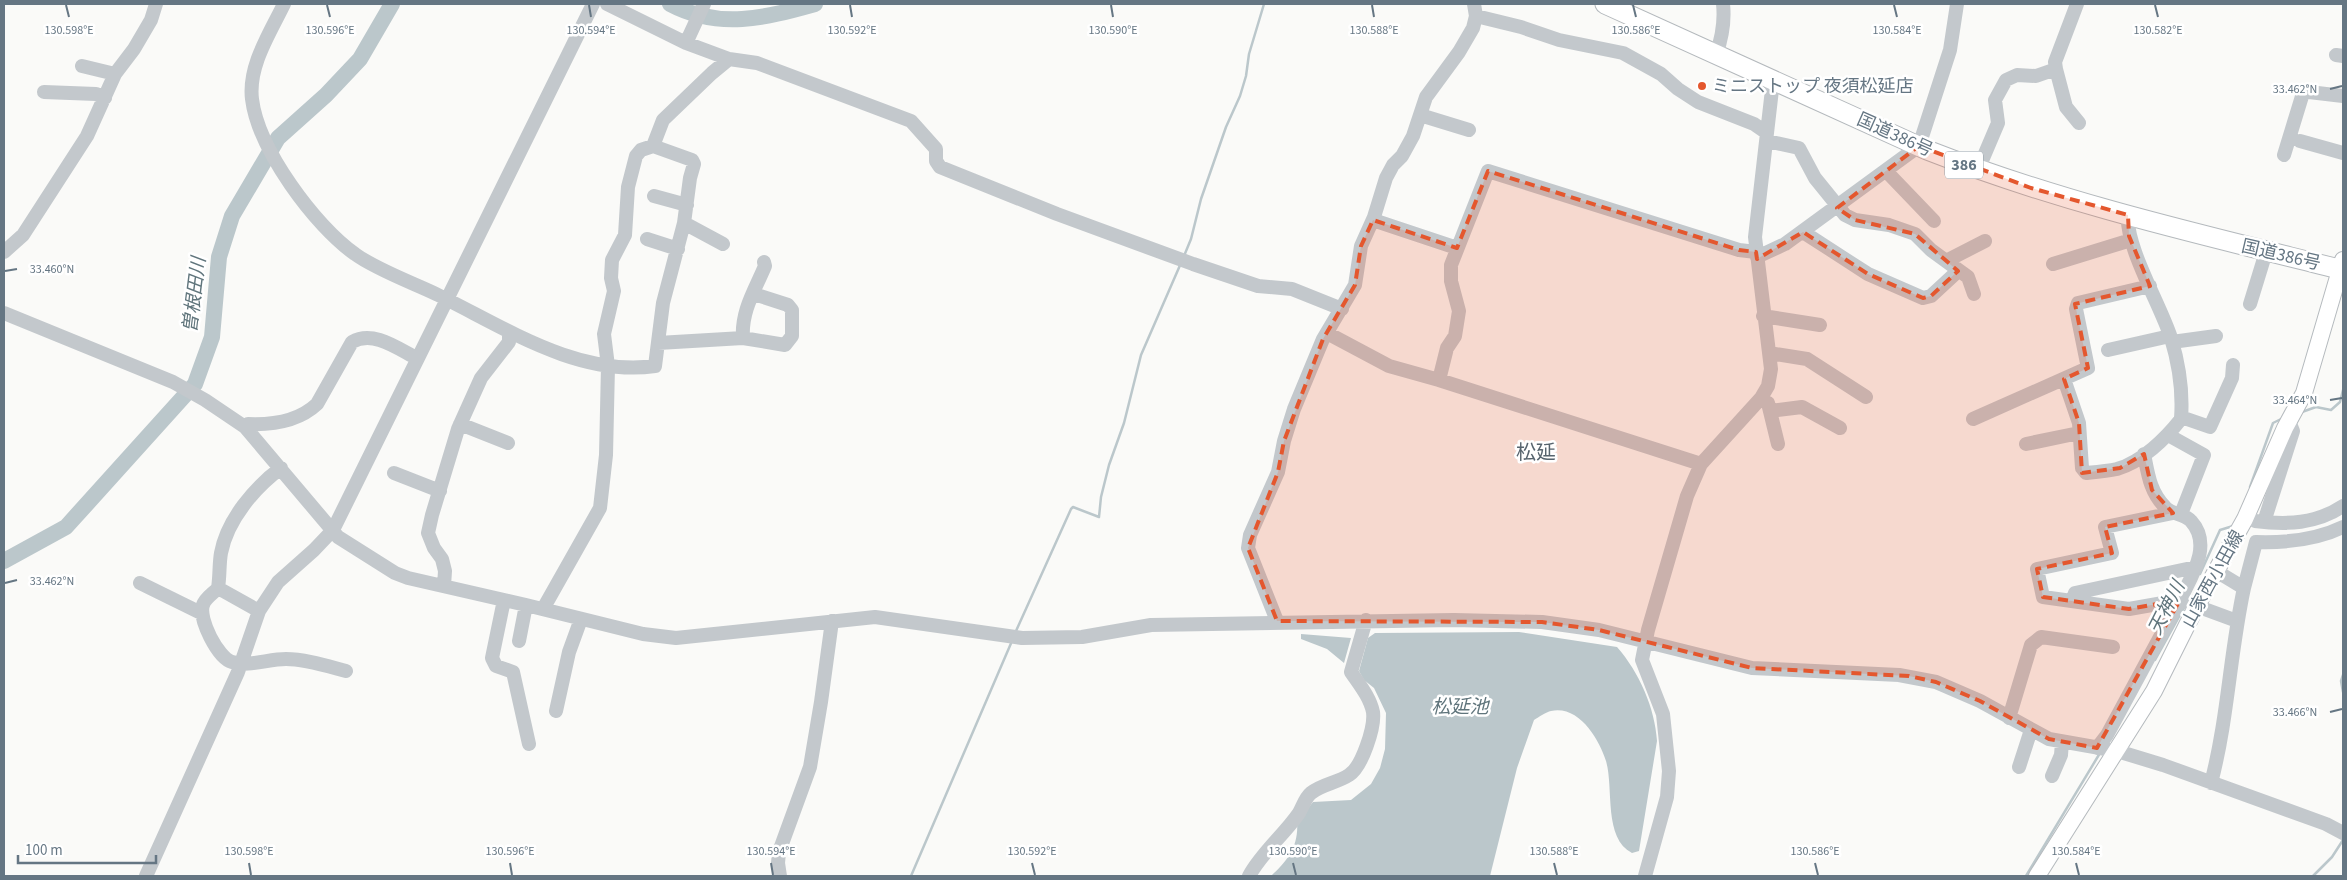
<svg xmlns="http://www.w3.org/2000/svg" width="2347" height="880" font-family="'Source Sans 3','Noto Sans JP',sans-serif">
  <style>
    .water { fill: #bbc7cb }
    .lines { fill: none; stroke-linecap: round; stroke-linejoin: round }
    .stream { stroke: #bbc7cb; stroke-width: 2.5 }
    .river { stroke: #bbc7cb; stroke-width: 16 }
    .major-casing { stroke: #b5babe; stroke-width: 18 }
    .highway-casing { stroke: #b4b9bd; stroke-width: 21 }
    .minor { stroke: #c3c8cc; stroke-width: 14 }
    .major { stroke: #fff; stroke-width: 16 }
    .highway { stroke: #fff; stroke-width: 19 }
    .marked { fill: #e4572e; fill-opacity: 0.2; stroke: #e4572e; stroke-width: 4; stroke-dasharray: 10 6; stroke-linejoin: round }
    .ticks { fill: none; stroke: #657683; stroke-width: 2 }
    .poi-dot { fill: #e4572e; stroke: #fff; stroke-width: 2 }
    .labels { text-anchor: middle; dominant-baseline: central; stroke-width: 5; stroke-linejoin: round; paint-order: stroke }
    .shield { fill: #fff; stroke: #939fa8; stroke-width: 1 }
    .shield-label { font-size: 16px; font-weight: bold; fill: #657683 }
    .poi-label { font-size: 18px; fill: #657683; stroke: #fff; text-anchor: start }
    .street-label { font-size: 18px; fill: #657683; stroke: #fff }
    .water-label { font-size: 19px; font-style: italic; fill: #60757c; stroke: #fff }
    .quarter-label { font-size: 20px; fill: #57646e; stroke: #fff }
    .ticks-label { font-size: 12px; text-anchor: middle; fill: #657683; stroke: #fff; stroke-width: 5; stroke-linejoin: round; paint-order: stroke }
  </style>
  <rect width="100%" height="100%" fill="#fafaf8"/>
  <path class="water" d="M1519,632L1617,647C1639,672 1655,708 1657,741L1639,851L1632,853C1603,838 1614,788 1606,761C1599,739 1579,705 1551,711C1546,712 1539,717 1534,720L1517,768L1490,876H1271C1288,861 1299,845 1297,822L1313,802L1351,800L1371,784L1380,768L1385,749L1386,713L1374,688L1364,680L1359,671L1368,638L1375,633Z
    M1301,634L1351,638L1344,663L1327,649L1301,639Z"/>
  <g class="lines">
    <path class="stream" d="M1184,256L1191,239L1201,199L1226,127L1240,96L1246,76L1249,54L1264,4
      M2302,412L2316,407L2331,410L2340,402L2343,390
      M2250,487L2273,423L2285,417
      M2200,574L2220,530L2233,526
      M1016,631L1071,509L1073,507L1099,517L1101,497L1109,465L1124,423L1141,355L1181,263
      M2155,660L2185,606
      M2343,675L2341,681L2343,692
      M911,876L1012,641
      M2026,876L2100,753
      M2313,876L2332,857L2343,840"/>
    <path class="river" d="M670,4C719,30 765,18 815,4
      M4,561L66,527L195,384L212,337L219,257L232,216L278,138L326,95L360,59L392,4"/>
    <defs>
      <path id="major" d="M2037,876L2154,691L2196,607L2245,519L2285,428L2304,393L2343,260"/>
      <path id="highway" d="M1605,4L1927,150C2062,203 2203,235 2343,270"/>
    </defs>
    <use href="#major" class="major-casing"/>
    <use href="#highway" class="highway-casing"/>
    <path class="minor" d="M284,4C270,33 248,66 252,99C258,149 315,226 355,254C375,269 413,283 436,294C504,327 577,377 655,366L663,303L684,223L690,178L694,164L692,160L653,146L663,120L712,73L729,59
      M607,4L686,43L729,59L757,63L911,121L936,149V161L940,167L1057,214L1193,264L1258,286L1292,289L1342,309
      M1476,16L1521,27L1559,40L1623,53L1661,74L1678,89L1698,102L1754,124L1767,133
      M686,43L704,4
      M1716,55C1722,38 1725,22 1723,4
      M2336,55L2343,56
      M82,66L115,74
      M2056,69L2066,107L2079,123
      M44,92L96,94L105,98
      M1420,115L1469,130
      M1767,141L1799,148L1815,178L1845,215L1855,220L1889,225L1915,234L1931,250L1968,277L1974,294
      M2300,141L2343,153
      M2284,155L2303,93L2309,92L2343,96
      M1978,170L1998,123L1995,100L2006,80L2017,75L2036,76L2056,69L2055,62L2077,4
      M1886,171L1934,221
      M654,196L687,205
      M1373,220L1457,248
      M684,223L723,244
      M1803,232L1868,274L1923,298L1931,296L1958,271
      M647,239L678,249
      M4,252L23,235L87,136L115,74L134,49L151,20L156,4
      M1757,257L1785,244L1919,146L1950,50L1957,4
      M1946,261L1985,241
      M2053,264L2131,240
      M2250,304L2266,252
      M4,313L173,382L205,400L245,427L338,537L395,573L408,578L526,605L643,634L676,638L875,617L1022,638L1082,637L1151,625L1454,620L1542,622L1599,630L1752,668L1899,675L1936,682L1980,701L2049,739L2117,751L2163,765L2326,824L2343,833
      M1763,316L1820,325
      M1327,333L1389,366L1439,380
      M743,338C741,311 755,290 765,266L764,262
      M2172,342L2216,336
      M658,343L743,338L785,345L792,336V310L788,305L754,294
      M2108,350L2170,336
      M1769,353L1807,359L1866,397
      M2064,379L2079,423L2082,468L2086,473C2096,472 2107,471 2117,469C2142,462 2166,438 2181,419C2183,392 2179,364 2171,338C2161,306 2125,246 2128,215
      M1768,403L1778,444
      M1770,411L1802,407L1840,428
      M2181,417L2210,427L2232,378L2233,365
      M1973,419L2088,368L2076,309L2078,303L2150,286
      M460,424L508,443
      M245,427L248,424C272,425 299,421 317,404L352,342C373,330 397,348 416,358
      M2168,435L2204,455L2181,514
      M2026,444L2079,433
      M2144,454C2148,474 2150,492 2165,507C2172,515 2184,513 2191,521C2213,545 2191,577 2180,600L2237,621
      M1701,464L1439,380L1447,348L1455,336L1459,311L1451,281V265L1488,171L1739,250L1756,252
      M281,468C255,487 227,520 221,553C219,564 220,576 218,588C214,593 205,598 203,605C198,619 218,658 232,662C249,667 268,659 286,659C305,659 327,666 346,671
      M394,473L440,491
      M2173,513L2105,527L2112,553L2037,569L2043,597L2129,609L2180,600
      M2255,521C2287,525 2316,524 2343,506
      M2264,522L2293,431L2289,421
      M140,583L201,613
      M444,586L445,571L442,559L434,548L428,533L432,515L458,429L481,378L509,342V333
      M218,588L259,611
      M2244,588L2256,542C2287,543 2316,540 2343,527
      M504,600L492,658L496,666L513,672L529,744
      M2072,601L2075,593L2196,567
      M543,609L600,508L606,455L608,366L604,334L614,291L611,278L612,260L625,235L628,187L636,156L641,150L653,146
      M1277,621L1248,548L1250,535L1278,472L1284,441L1294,409L1323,339L1355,285L1361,246L1374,217L1386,178L1393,165L1402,156L1413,136L1426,97L1459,52L1473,28L1476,16L1474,4
      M519,641L526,605
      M556,711L569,652L581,619
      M2009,718L2031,645L2041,637L2113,647
      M2097,748L2107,735L2180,600
      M2019,767L2031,730
      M2052,776L2061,755L2062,742
      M2211,783C2228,719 2230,652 2244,588L2216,571
      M146,876L238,672L259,611L278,582L314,550L333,530L593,4
      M780,876L778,863L779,852L810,767L821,702L832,621
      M1249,876C1262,852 1284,835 1299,813C1303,806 1305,798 1311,793C1322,784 1337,783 1349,775C1362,767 1375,727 1373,712C1370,697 1359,684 1351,672L1366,620
      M1645,876L1667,797L1669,771L1663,714L1642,660L1648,630L1687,496L1701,464L1761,398L1768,386L1771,369L1755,237L1773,81"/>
    <use href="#major" class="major"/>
    <use href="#highway" class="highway"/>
  </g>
  <path class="marked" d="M1919,146L2031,188L2128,215L2129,236L2150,286L2075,304L2088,368L2064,379L2079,423L2082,473L2120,468L2144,454L2152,490L2173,513L2105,527L2112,553L2037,569L2043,597L2129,609L2180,600L2097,748L2049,739L1980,701L1936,682L1909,676L1752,668L1599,630L1542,622L1277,621L1248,548L1278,472L1284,441L1323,339L1355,285L1361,246L1373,220L1457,248L1488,171L1739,250L1756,252L1757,259L1803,232L1868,274L1923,298L1931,296L1958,271L1915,234L1855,220L1837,208Z"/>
  <path class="ticks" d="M66,5L69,17M327,5L330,17M589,5L591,17M850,5L852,17M1111,5L1113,17M1372,5L1374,17M1633,5L1636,17M1894,5L1897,17M2155,5L2158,17M2330,89L2342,86M5,271L17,269M2330,400L2342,398M5,583L17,580M2330,712L2342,709M249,863L251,875M510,863L512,875M771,863L773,875M1032,863L1035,875M1293,863L1296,875M1554,863L1557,875M1815,863L1818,875M2076,863L2079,875"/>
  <circle class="poi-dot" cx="1702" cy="86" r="5"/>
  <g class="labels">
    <rect class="shield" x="1945" y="151.5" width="38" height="27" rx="4"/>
    <g class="shield-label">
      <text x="1964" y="165">386</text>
    </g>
    <g class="poi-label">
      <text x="1712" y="86">ミニストップ 夜須松延店</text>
    </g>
    <g class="street-label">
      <text transform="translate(1895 135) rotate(24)">国道386号</text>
      <text transform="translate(2281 255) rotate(13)">国道386号</text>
      <text transform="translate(2213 579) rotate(-61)">山家西小田線</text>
    </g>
    <g class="water-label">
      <text transform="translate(195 295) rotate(-83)">曽根田川</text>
      <text transform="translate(2167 608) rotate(-63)">天神川</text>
      <text x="1460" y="707">松延池</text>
    </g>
    <g class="quarter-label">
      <text x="1536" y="453">松延</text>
    </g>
  </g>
  <g class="ticks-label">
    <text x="69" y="34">130.598°E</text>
    <text x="330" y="34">130.596°E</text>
    <text x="591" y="34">130.594°E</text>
    <text x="852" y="34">130.592°E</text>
    <text x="1113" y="34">130.590°E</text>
    <text x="1374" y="34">130.588°E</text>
    <text x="1636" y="34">130.586°E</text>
    <text x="1897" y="34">130.584°E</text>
    <text x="2158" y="34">130.582°E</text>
    <text x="2295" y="93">33.462°N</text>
    <text x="52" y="273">33.460°N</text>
    <text x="2295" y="404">33.464°N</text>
    <text x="52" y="585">33.462°N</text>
    <text x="2295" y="716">33.466°N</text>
    <text x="249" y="855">130.598°E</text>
    <text x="510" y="855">130.596°E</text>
    <text x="771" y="855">130.594°E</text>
    <text x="1032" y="855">130.592°E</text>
    <text x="1293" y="855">130.590°E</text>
    <text x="1554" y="855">130.588°E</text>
    <text x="1815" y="855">130.586°E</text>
    <text x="2076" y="855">130.584°E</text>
  </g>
  <rect width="2347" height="880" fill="none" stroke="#657683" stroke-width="10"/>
  <path d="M18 855v8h138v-8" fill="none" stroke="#657683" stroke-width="2.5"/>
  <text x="25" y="855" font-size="15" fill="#657683" stroke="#ffffff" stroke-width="4" paint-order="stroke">100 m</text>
</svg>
